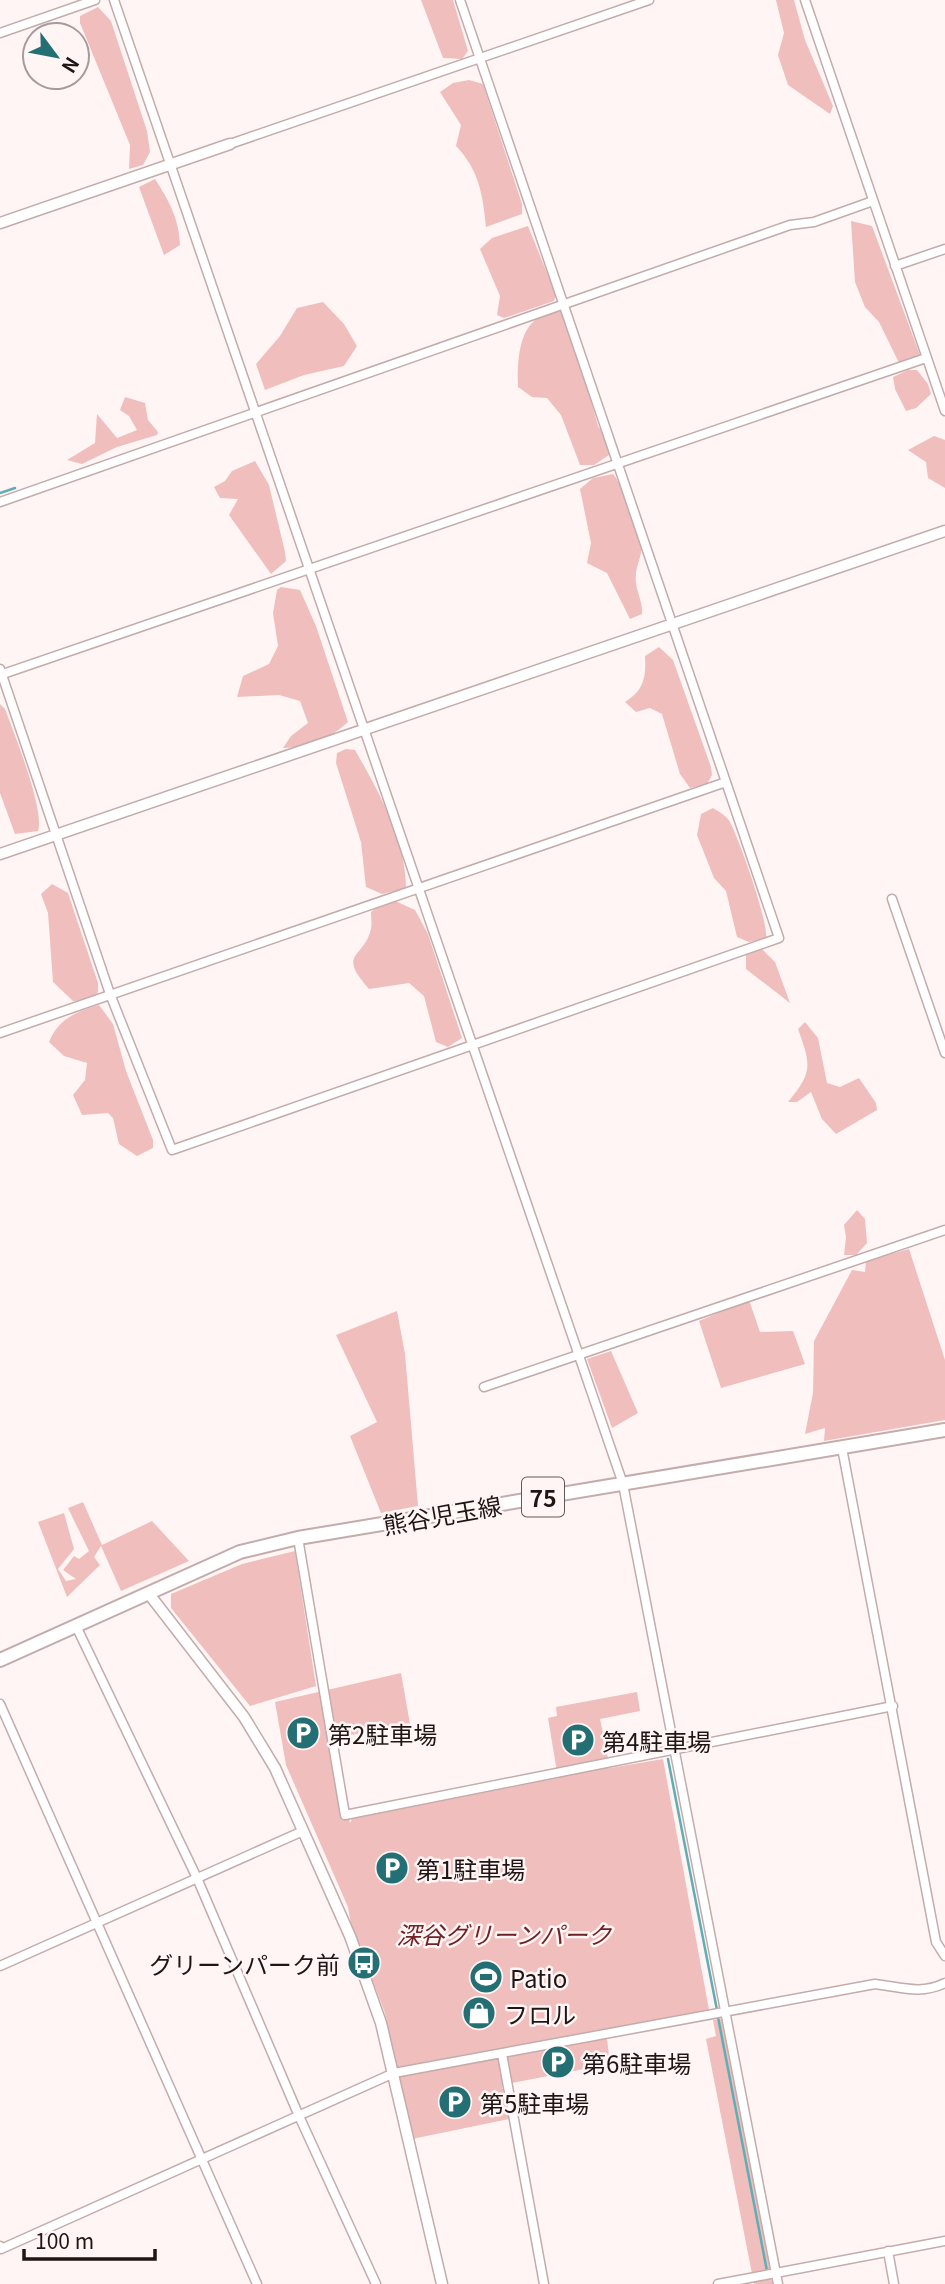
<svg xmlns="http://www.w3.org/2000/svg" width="945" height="2284" font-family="Georgia,'Noto Sans JP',serif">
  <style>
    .green { fill: #f0bebc }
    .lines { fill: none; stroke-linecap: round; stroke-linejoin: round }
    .stream { stroke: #5dafb5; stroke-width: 2.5 }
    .minor-casing { stroke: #c3acab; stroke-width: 11 }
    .tertiary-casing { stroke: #c3acab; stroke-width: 13 }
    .primary-casing { stroke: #c3acab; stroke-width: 16 }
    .minor { stroke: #fff; stroke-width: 8 }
    .tertiary { stroke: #fff; stroke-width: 10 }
    .primary { stroke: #fff; stroke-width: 12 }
    .labels { text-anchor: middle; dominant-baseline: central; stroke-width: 5; stroke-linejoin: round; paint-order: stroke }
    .shield { fill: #fff5f4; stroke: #625858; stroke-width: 2 }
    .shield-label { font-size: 23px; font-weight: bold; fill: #1e1515 }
    .street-label { font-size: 24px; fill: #1e1515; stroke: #fff5f4 }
    .poi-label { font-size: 24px; fill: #1e1515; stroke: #fff5f4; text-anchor: start }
    .park-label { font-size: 24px; font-style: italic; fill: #712227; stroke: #fff5f4 }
  </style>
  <rect width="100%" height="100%" fill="#fff5f4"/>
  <path class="green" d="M421,0H453L468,51L462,59L443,58Z
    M776,0H794L805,40L833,106L830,114L788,85L778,55L784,33Z
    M98,7L111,21L147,131L150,152L143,165L129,169L130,145L80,23V16Z
    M469,80L483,84L522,204V214L486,227C483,195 479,170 456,146L461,125L440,92L453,83Z
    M155,179C169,201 179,218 180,245L164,255L139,187Z
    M851,221L872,226L920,355L900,365L879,322L865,307L855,282Z
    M528,226L556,295L554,301L504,318L497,315L500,296L480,249L492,238Z
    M323,302L344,324L357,346L344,366L304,375L265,390L256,364L280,336L297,308Z
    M562,311L585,369L591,401L598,426L608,442L609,455L594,465H580L561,415L547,398L532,397L518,387C517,369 518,337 532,323C539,315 552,313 562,311Z
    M908,370H917L928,384L931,394L916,408L906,411L895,389L893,377Z
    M125,397L145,403L148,420L158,432L157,435L117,447L82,464L67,460L95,443L97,414L117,438L137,430L129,416L120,410Z
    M934,436L945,440V488L928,478L926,462L908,450Z
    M255,461L269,485L285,552L286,561L271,574L229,515L238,499L220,498L214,487L225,481L232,471Z
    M613,474C624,488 642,526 642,545C642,557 634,569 636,582C637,594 643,602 642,614L630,619L607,573L587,563L591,543L580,489L593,478Z
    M281,587L300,590L316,626L348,722C328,740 310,747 283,748L291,736L308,723L300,701L279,695L237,697L243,676L269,664L278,646L273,613L277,590Z
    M659,647L673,660L711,767L712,775L707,784L690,788L680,774L662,714L650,708L636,712L625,702C644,690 646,678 645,656Z
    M0,704L5,709C14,733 45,810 38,831L15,834L0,793Z
    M346,749L355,750C378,790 406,840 406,888L382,894L366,887L361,842L336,763L337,753Z
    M713,808C719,812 727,816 730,822C739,839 769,923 766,939L749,942L737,937L726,891L714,878L697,835L701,814Z
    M52,884L68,893L98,983V992L93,1000L73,1001L53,982L48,913L41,894Z
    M393,900L415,910L428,934L462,1038L448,1047L436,1042L424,996L409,983L369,989C336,952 364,959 371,929C372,924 371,917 371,912L382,903Z
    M762,949L775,962L790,1003L746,969V955Z
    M99,1005L113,1024L126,1071L153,1140V1148L137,1156L119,1144L113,1118L108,1113L82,1115L73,1095L85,1080L87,1063L64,1056L49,1042C59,1018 76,1012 99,1005Z
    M805,1022L818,1038L827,1083L840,1087L859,1078L876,1103L877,1110L836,1134L822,1119L811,1092L797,1102H788C813,1072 811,1065 798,1029Z
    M857,1210L865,1219L867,1243L856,1255H844L846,1237L844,1225Z
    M909,1249L945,1360V1420L824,1441L825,1428L805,1434L813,1393L814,1341L852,1270L865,1272L866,1261Z
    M749,1300L760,1332L793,1331L805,1364L721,1388L699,1321Z
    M397,1311L405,1354L418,1506L381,1513L350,1436L377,1422L336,1335Z
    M611,1351L638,1413L612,1428L587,1359Z
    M83,1502L102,1545L152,1521L189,1561L121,1591L101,1546L94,1557L100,1565L67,1597L38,1522L64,1513L74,1549L58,1569L66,1581L76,1579L63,1570L74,1556L79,1559L89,1551L68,1508Z
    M295,1551L316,1686L250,1706L171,1608V1594L242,1564Z
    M401,1673L410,1724L335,1738L350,1823L352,1819L558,1778L548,1718L557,1716L556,1707L637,1692L640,1711L600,1719L610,1768L663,1759L709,2010L606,2030L610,2064L502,2085L509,2119L412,2139L385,2013L351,1924L348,1907L286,1765L275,1702Z
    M727,2018L775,2268L767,2270L773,2284H754L706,2039L716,2036L713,2020Z"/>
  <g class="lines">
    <path class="stream" d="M0,493L15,488
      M668,1759L717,2010
      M718,2017L767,2271"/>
    <defs>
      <path id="minor" d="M114,0L623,1484L778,2284
        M805,0L945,411
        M0,33L95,0
        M230,144L649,0
        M895,266L945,249
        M0,502L790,225L814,222L873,201
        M0,669L110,994L172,1150L779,938L460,0
        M0,675L926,358
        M892,899L945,1053
        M0,1033L726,782
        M484,1387L945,1230
        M842,1448L936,1942L945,1956
        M298,1538L345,1815L893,1706
        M76,1626L197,1878L299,2116L376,2284
        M0,1704L257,2284
        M0,1966L303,1831
        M502,2054L544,2284
        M0,2246L1,2249L394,2073L875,1984C901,1987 920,1995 945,1983
        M888,2251L894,2284
        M718,2284L945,2241"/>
      <path id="tertiary" d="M0,223L230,144
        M0,854L945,531
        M149,1594L244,1717L275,1768L350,1936L381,2023L442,2284"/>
      <path id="primary" d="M0,1660L240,1552L298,1538L945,1430"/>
    </defs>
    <use href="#minor" class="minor-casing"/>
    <use href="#tertiary" class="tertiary-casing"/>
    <use href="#primary" class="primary-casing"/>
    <use href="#minor" class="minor"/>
    <use href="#tertiary" class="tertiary"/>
    <use href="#primary" class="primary"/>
  </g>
  <defs>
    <symbol id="parking-disc" viewBox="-11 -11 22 22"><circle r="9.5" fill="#246f74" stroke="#fff5f4"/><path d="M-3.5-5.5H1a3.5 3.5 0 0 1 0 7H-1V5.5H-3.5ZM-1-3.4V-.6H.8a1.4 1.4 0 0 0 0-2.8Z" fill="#fff"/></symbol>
    <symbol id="bus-disc" viewBox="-11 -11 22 22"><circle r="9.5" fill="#246f74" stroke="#fff5f4"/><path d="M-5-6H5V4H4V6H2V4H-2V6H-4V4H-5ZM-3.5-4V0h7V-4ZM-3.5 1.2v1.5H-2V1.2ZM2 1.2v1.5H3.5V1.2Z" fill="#fff"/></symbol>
    <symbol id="stadium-disc" viewBox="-11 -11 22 22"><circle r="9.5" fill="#246f74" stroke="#fff5f4"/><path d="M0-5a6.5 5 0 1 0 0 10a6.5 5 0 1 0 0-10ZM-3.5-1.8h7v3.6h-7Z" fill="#fff"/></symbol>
    <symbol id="shop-disc" viewBox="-11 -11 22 22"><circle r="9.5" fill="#246f74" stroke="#fff5f4"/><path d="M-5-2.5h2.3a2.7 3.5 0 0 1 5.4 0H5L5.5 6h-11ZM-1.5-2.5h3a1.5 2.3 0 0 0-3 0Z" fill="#fff"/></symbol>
  </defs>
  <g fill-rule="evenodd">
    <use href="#parking-disc" x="284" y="1714" width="38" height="38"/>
    <use href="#parking-disc" x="559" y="1721" width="38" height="38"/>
    <use href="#parking-disc" x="373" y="1849" width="38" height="38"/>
    <use href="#bus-disc" x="345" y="1944" width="38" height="38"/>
    <use href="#stadium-disc" x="467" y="1958" width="38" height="38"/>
    <use href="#shop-disc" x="460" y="1994" width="38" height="38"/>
    <use href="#parking-disc" x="539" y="2043" width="38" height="38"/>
    <use href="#parking-disc" x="436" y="2083" width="38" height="38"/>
  </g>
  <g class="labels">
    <rect class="shield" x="522" y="1477.5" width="42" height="39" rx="5"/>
    <g class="shield-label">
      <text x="543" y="1497">75</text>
    </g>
    <g class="street-label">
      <text transform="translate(442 1514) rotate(-10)">熊谷児玉線</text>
    </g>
    <g class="poi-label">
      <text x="328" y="1733">第2駐車場</text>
      <text x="602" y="1740">第4駐車場</text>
      <text x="416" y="1868">第1駐車場</text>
      <text x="340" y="1963" text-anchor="end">グリーンパーク前</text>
      <text x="510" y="1977">Patio</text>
      <text x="504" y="2013">フロル</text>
      <text x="582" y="2062">第6駐車場</text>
      <text x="480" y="2102">第5駐車場</text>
    </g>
    <g class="park-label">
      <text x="504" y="1933">深谷グリーンパーク</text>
    </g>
  </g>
  <g transform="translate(56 56) rotate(122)"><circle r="33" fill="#fff5f4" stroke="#a59b9b" stroke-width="2"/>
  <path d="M0-5L12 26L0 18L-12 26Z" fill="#246f74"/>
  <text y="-10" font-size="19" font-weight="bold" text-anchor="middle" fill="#1e1515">N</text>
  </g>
  <path d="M24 2249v10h131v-10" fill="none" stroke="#1e1515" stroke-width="3.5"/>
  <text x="35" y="2249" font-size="21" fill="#1e1515" stroke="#fff5f4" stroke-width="5" paint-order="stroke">100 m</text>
</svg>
